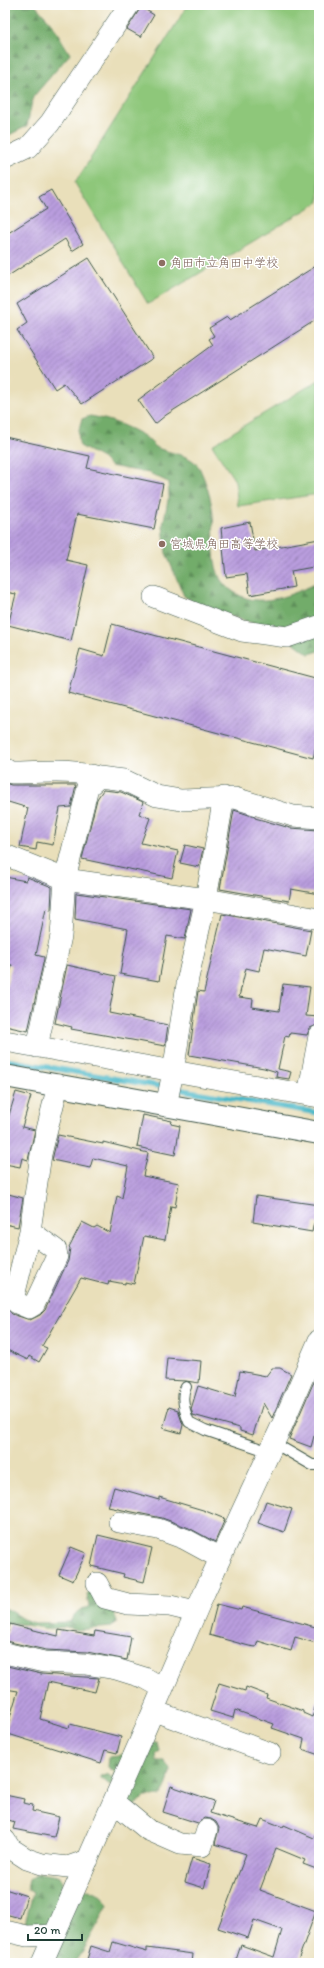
<svg xmlns="http://www.w3.org/2000/svg" width="324" height="1968" font-family="Itim,'Klee One',sans-serif">
  <style>
    .green { fill: #8ec77a; stroke: #568257 }
    .forest { fill: url(#forest-firs); stroke: #48744f }
    .lines { fill: none; stroke-linecap: round; stroke-linejoin: round }
    .stream { stroke: #4cb8c8; stroke-width: 5.5 }
    .building { fill: url(#building-hatch) }
    .lane-casing { stroke: #3d5548; stroke-width: 12 }
    .street-casing { stroke: #3d5548; stroke-width: 22 }
    .secondary-casing { stroke: #3d5548; stroke-width: 24 }
    .lane { stroke: #fff; stroke-width: 10 }
    .street { stroke: #fff; stroke-width: 21 }
    .secondary { stroke: #fff; stroke-width: 22 }
    .education-dot { fill: #8d6e63; stroke: #fff; stroke-width: 1.5 }
    .labels { text-anchor: middle; dominant-baseline: central; stroke-width: 3; stroke-linejoin: round; paint-order: stroke }
    .education-label { font-size: 12px; fill: #785e54; stroke: #fff; text-anchor: start }
  </style>
  <defs>
    <pattern id="forest-firs" width="22" height="20" patternUnits="userSpaceOnUse"><rect width="22" height="20" fill="#72ac6a"/><path d="M5 1l3.5 6h-7zM16 11l3.5 6h-7z" fill="#5d8d58"/></pattern>
    <pattern id="building-hatch" width="6" height="6" patternUnits="userSpaceOnUse"><rect width="6" height="6" fill="#b99dde"/><path d="M-1 1l2-2M0 6l6-6M5 7l2-2" fill="none" stroke="#9681b5"/></pattern>
  </defs>
  <rect width="100%" height="100%" fill="#fff"/>
  <filter id="ink" filterUnits="userSpaceOnUse"><feTurbulence type="fractalNoise" baseFrequency=".025" numOctaves="2"/><feDisplacementMap in="SourceGraphic" scale="8" xChannelSelector="R" yChannelSelector="G"/><feConvolveMatrix kernelMatrix="1 2 1 2 8 2 1 2 1" color-interpolation-filters="sRGB"/></filter>
  <filter id="wash" filterUnits="userSpaceOnUse"><feTurbulence type="fractalNoise" baseFrequency=".012" numOctaves="4" result="noise"/><feDisplacementMap in="SourceGraphic" scale="16" xChannelSelector="R" yChannelSelector="G"/><feGaussianBlur stdDeviation="0.9" result="paint"/><feColorMatrix in="noise" values="0 0 0 0 0 0 0 0 0 0 0 0 0 0 0 0 0 1.4 0 .05"/><feComposite in="paint" operator="in"/></filter>
  <g filter="url(#wash)">
    <rect width="100%" height="100%" fill="#e9dfba"/>
    <path class="green" d="M188,5H319V202L148,304L75,183Z
      M319,380V494L238,506L235,481L212,445Z"/>
    <path class="forest" d="M5,5H35L52,24L70,54L33,97L27,126L5,137Z
      M90,416C109,419 127,426 144,436C150,440 154,447 160,449C174,454 193,455 200,469C205,480 210,495 212,507C216,529 210,555 219,576C221,582 226,586 231,590C257,611 292,595 319,582V651L309,654L293,642L291,630L282,625L265,627L201,607L184,596L166,553L163,525L169,495L168,482L149,473L110,466L102,458L80,446C77,437 79,427 82,419Z
      M91,1590L114,1613L117,1622L112,1627L76,1630L63,1627L49,1629L8,1622L5,1624V1608L23,1619L35,1623L70,1622C75,1612 80,1609 89,1607L87,1594Z
      M148,1742H157L159,1751L156,1755L157,1761H164L170,1769C169,1780 167,1787 160,1796C146,1797 143,1795 133,1808L126,1806L125,1790Z
      M129,1750L111,1786L100,1777L101,1775L107,1774L113,1778L116,1773L108,1767L109,1757L119,1756Z
      M38,1873L60,1876L64,1889L48,1926L29,1927L25,1923L33,1893L27,1889L29,1880Z
      M88,1889C98,1893 104,1896 108,1906L84,1949L74,1963H48L81,1890Z"/>
    <g class="lines">
      <path class="stream" d="M5,1060L319,1113"/>
    </g>
    <g id="blocks">
      <path class="building" d="M141,7L154,15L141,37L127,29Z
        M51,190L83,244L72,251L65,239L5,278V235L46,209L39,197Z
        M89,258L153,358L82,404L64,383L55,389L17,330L27,323L17,304Z
        M319,264V318L166,415L155,424L138,400L213,345L209,339L214,336L209,328L227,317L230,320Z
        M5,437L90,456L87,468L163,484L154,529L77,514L66,560L88,565L71,641L8,625L16,594L5,592Z
        M250,522L255,551L319,539V566L291,571L294,587L250,595L247,574L226,577L221,528Z
        M112,624L319,679V734L313,758L68,693L80,649L104,656Z
        M5,783L11,785H76L71,807L60,808L53,845L37,842L36,850L20,847L28,808L5,801Z
        M103,790L121,792L143,802L139,814L150,818L141,843L178,851L172,878L82,859L97,799Z
        M234,810L255,817V818L290,828L319,830V894L291,889L289,901L220,889Z
        M185,845L203,849L199,867L180,863Z
        M5,877L26,881L27,877L52,887L51,910L46,909L36,955L44,957V959L28,1031L5,1026V991L12,965L5,964Z
        M76,893L191,909L185,939L167,936L159,981L120,974L128,929L75,919Z
        M222,914L311,930L306,956L264,948L259,971L246,968L239,997L253,999L252,1007L279,1011L283,984L310,987L306,1016L319,1017V1024L310,1028L307,1035L290,1033L289,1037L285,1036L278,1069L291,1072L289,1079L276,1077L277,1072L264,1068L189,1055L198,991L204,992Z
        M67,965L116,976L109,1013L168,1025L165,1046L71,1029L72,1027L55,1023Z
        M16,1092L31,1096L22,1127L35,1130L28,1160L22,1158L20,1167L5,1164V1128Z
        M143,1115L172,1121L171,1124L180,1126L175,1155L137,1147Z
        M58,1135L103,1144V1142L148,1153L143,1176L179,1183L175,1207L171,1206L165,1240L144,1236L134,1284L125,1282V1284L109,1281L108,1285L81,1278L42,1346L47,1348L39,1362L29,1356L28,1360L5,1349V1306L12,1314L30,1320L40,1315L45,1310L68,1261L70,1248L69,1247L82,1222L94,1228L97,1226L110,1233L117,1196L122,1198L128,1166L93,1158L90,1168L52,1160Z
        M5,1193L23,1198L18,1227L5,1224Z
        M256,1196L319,1205V1224L314,1223L312,1232L253,1222Z
        M167,1358L201,1361L199,1383L186,1381L165,1380Z
        M272,1368H280L291,1374L272,1418L263,1403L253,1435L240,1431V1428L193,1415L191,1409L198,1386L235,1397L240,1371L266,1376Z
        M319,1370V1437L314,1436L311,1447L289,1439Z
        M169,1407L178,1410L183,1425L181,1433L163,1428Z
        M114,1487L159,1500V1497L203,1510L225,1519L215,1542L189,1528L162,1518L108,1507Z
        M266,1501L292,1509L284,1532L258,1523Z
        M98,1535L152,1548L144,1582L123,1577L124,1574L91,1566Z
        M71,1547L86,1553L73,1581L59,1575Z
        M217,1604L241,1610L242,1607L319,1628V1644L295,1637L291,1651L258,1641L256,1647L249,1646L209,1635Z
        M10,1624L58,1636L59,1630L94,1636L95,1631L131,1637L127,1660L87,1652L46,1650L5,1641Z
        M7,1666L41,1674L99,1678L95,1692L48,1682L40,1719L69,1728L70,1724L121,1737L117,1753L105,1750L101,1763L5,1733L18,1691L5,1689Z
        M219,1683L245,1691L246,1687L267,1695L266,1698L303,1711V1713L312,1717L317,1702H319V1755L302,1749L304,1739L272,1728L274,1724L235,1710L233,1718L210,1711Z
        M171,1786L214,1801L210,1813L258,1828L262,1819L283,1827L284,1825L314,1838L319,1827V1870L303,1864L305,1860L276,1848L260,1890L316,1911L297,1963H235L241,1945L274,1957L282,1930L254,1920L248,1938L218,1928L246,1854L215,1844L219,1828L216,1822L211,1819L204,1818L198,1823L163,1812Z
        M5,1795L24,1799L23,1803L33,1805L32,1811L59,1817L54,1837L13,1829L15,1822L5,1819Z
        M192,1858L211,1864L204,1888L185,1882Z
        M5,1889L27,1896L20,1918L5,1914Z
        M113,1942L147,1952V1948L193,1954L192,1963H86L91,1946L110,1952Z"/>
    </g>
  </g>
  <g filter="url(#ink)">
    <use href="#blocks" fill-opacity="0" stroke="#3d5548" stroke-width="1"/>
    <g class="lines">
      <defs>
        <path id="lane" d="M186,1387C180,1397 185,1412 189,1422L205,1430L270,1452
          M274,1443L312,1465H319"/>
        <path id="street" d="M5,159L28,148L50,123L129,5
          M154,597L242,631L287,637L319,626
          M5,769L11,773C41,773 70,769 99,777
          M5,855L65,879L88,787L99,777L124,780L157,796L181,800L235,798L293,816L319,818
          M5,1041L319,1097
          M37,1047L61,936L65,879L206,899L319,919
          M308,1095L319,1036
          M166,1106L173,1072L188,978L206,899L224,797
          M30,1231L56,1250L57,1256L34,1305L29,1308L17,1303L14,1296L30,1231L41,1154L58,1085
          M119,1522L158,1529L185,1539L220,1558
          M97,1583L105,1598L128,1604L170,1606L195,1612
          M5,1653L44,1662L85,1664L116,1669L145,1678L163,1688
          M154,1711L270,1753
          M114,1802L148,1830L180,1844L202,1846L207,1830
          M5,1840L10,1848L27,1859L42,1864L68,1867L88,1860
          M5,1931L27,1936L54,1935
          M42,1963L145,1730L205,1591L283,1423L319,1340"/>
        <path id="secondary" d="M5,1076L319,1133"/>
      </defs>
      <use href="#lane" class="lane-casing"/>
      <use href="#street" class="street-casing"/>
      <use href="#secondary" class="secondary-casing"/>
      <use href="#lane" class="lane"/>
      <use href="#street" class="street"/>
      <use href="#secondary" class="secondary"/>
    </g>
  </g>
  <g class="education-dot">
    <circle cx="162" cy="263" r="4"/>
    <circle cx="162" cy="544" r="4"/>
  </g>
  <g class="labels">
    <g class="education-label">
      <text x="170" y="263">角田市立角田中学校</text>
      <text x="170" y="544">宮城県角田高等学校</text>
    </g>
  </g>
  <rect width="324" height="1968" fill="none" stroke="#fff" stroke-width="20"/>
  <path d="M28 1934v6h54v-6" fill="none" stroke="#1f3d34" stroke-width="2"/>
  <text x="34" y="1934" font-size="12" fill="#1f3d34" stroke="#ffffff" stroke-width="3" paint-order="stroke">20 m</text>
</svg>
